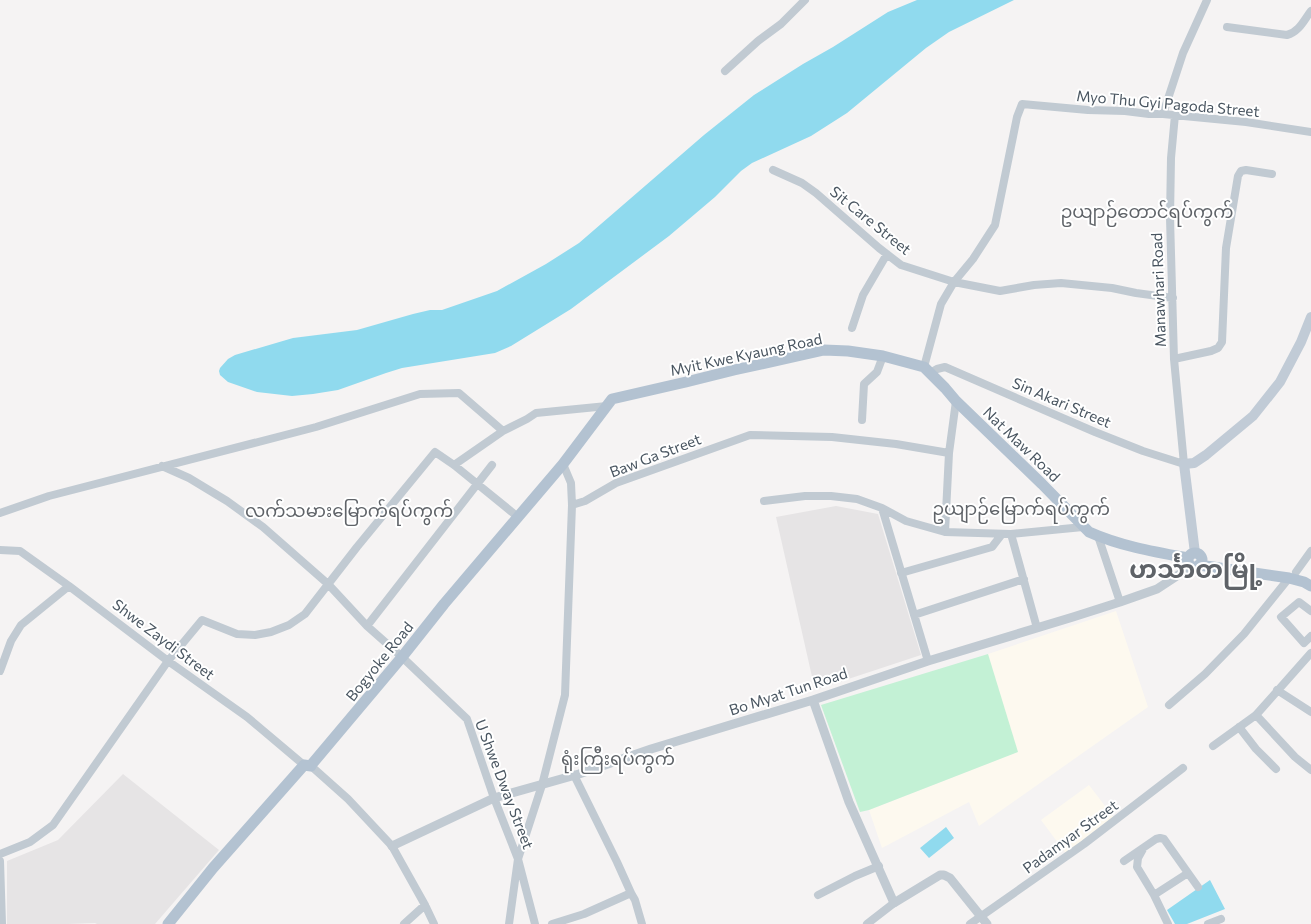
<svg xmlns="http://www.w3.org/2000/svg" width="1311" height="924" font-family="Commissioner,'Noto Sans Myanmar',sans-serif">
  <style>
    .commercial { fill: #fdf9ef }
    .education { fill: #e6e4e5 }
    .garden { fill: #c3f1d5 }
    .water { fill: #90daee }
    .lines { fill: none; stroke-linecap: round; stroke-linejoin: round }
    .minor { stroke: #c1cad2; stroke-width: 8 }
    .tertiary { stroke: #c1cad2; stroke-width: 9 }
    .secondary { stroke: #c1cbd6; stroke-width: 10 }
    .primary { stroke: #b3c2d1; stroke-width: 11 }
    .labels { text-anchor: middle; dominant-baseline: central; stroke-width: 4; stroke-linejoin: round; paint-order: stroke }
    .street-label { font-size: 15px; fill: #4a5661; stroke: #fff }
    .quarter-label { font-size: 18px; fill: #5f6368; stroke: #fff }
    .town-label { font-size: 25px; font-weight: bold; fill: #5f6368; stroke: #fff }
  </style>
  <rect width="100%" height="100%" fill="#f5f3f3"/>
  <path class="commercial" d="M1116,611L1148,707L979,826L969,802L882,848L869,810L1017,752L988,654Z
    M1089,785L1115,819L1067,855L1041,820Z"/>
  <path class="education" d="M836,506L878,514L921,655L815,690L776,517Z
    M123,774L219,850L155,924H97L95,923L68,924H7V861L58,840Z"/>
  <path class="garden" d="M988,654L1018,752L869,810L860,812L821,705Z"/>
  <path class="water" d="M917,0H1014L949,32L926,48L847,113L811,136L752,163L741,171L715,197L669,236L571,309L511,346L495,353L402,368L386,373L338,390L313,394L292,396L257,392L228,382L220,375L219,371L220,368L228,359L235,355L276,343L293,338L357,330L413,314L430,310H442L497,291L546,264L579,243L704,135L754,95L803,64L833,47L888,12Z
    M946,827L954,838L929,858L920,848Z
    M1210,880L1225,909L1187,924H1175L1167,910Z"/>
  <g class="lines">
    <path class="minor" d="M1227,27L1287,35C1299,32 1304,20 1311,11
      M725,71L758,41L781,24L805,0
      M1163,114L1183,53L1207,0
      M773,170L802,183L816,193L879,248L901,265L954,282L1000,291L1034,285L1061,283L1112,288L1136,293L1173,298
      M852,328L863,295L887,254
      M1174,359L1211,351L1218,348L1222,342L1226,248L1238,176L1241,171L1246,170L1272,174
      M924,367L941,304L954,282L973,259L995,225L1017,117L1022,104L1088,110L1125,111L1149,114H1163L1246,122L1311,132
      M930,373L937,369L945,367L1095,432L1143,451L1184,464L1174,359L1170,218L1171,158L1175,115
      M862,420L864,384L877,372L883,356
      M454,465L503,431L527,419L536,413L607,406
      M162,466L189,478L227,501L263,527L328,584L367,626L402,657L467,719L494,798L518,859L535,924
      M764,501L805,496H831L857,499L882,508L906,521L945,532L1011,534L1083,527
      M572,505L585,501L616,483L750,435L832,437L896,444L949,453
      M882,508L928,661
      M0,513L49,496L316,427L420,394L459,393L503,431
      M945,532L949,453L956,401
      M1011,534L1037,628
      M1098,536L1120,602
      M0,550L20,551L69,586L168,661L247,717L304,765
      M1296,572L1311,551
      M901,573L992,547L1002,534
      M1311,611L1299,602L1281,617L1304,643L1311,636
      M914,615L1024,579
      M367,626L492,465
      M0,671L11,641L21,625L69,586
      M1277,690L1311,712
      M1169,705L1205,674L1244,634L1289,578
      M1256,715L1295,757L1311,770
      M1239,727L1256,749L1276,769
      M1213,746L1256,715L1311,653
      M311,766L348,799L392,846L425,905L434,924
      M1143,849L1138,858L1137,867L1154,895L1188,873
      M0,854L30,842L53,825L168,661L202,620L237,634L255,635L271,632L289,625L305,614L357,547L435,452L454,465L518,517
      M0,861L2,924
      M1124,861L1156,839L1160,838L1164,839L1198,887
      M631,893L635,900L642,924
      M818,895L855,876L879,866
      M1154,895L1168,924
      M404,924L425,905
      M509,924L518,859L542,785L565,695L572,505L571,483L563,464
      M552,924L584,914L631,893L617,862L574,775
      M867,924L894,903
      M970,924L1084,844L1183,768
      M1208,924L1221,919"/>
    <path class="tertiary" d="M813,700L849,802L894,903L940,875H944L950,878L987,924
      M392,846L494,798L579,774L651,749L813,700L928,661L1073,617L1120,602L1157,589L1192,566"/>
    <path class="secondary" d="M1195,553L1184,464L1194,463L1206,455L1253,416L1280,382L1301,342L1311,317"/>
    <path class="primary" d="M1188 560a7 7 0 1 1 14 0a7 7 0 1 1-14 0Z
      M1199,565L1289,578L1304,582L1311,586
      M168,924L213,868L304,765L311,766L312,764L402,657L444,604L563,464L612,399L686,382L734,370L824,350L848,351L883,356L924,367L945,388L956,401L1042,484L1089,532C1120,546 1155,552 1188,558"/>
  </g>
  <g class="labels">
    <g class="street-label">
      <text transform="translate(1168 103) rotate(5)">Myo Thu Gyi Pagoda Street</text>
      <text transform="translate(871 220) rotate(39)">Sit Care Street</text>
      <text transform="translate(1158 290) rotate(-92)">Manawhari Road</text>
      <text transform="translate(746 354) rotate(-12)">Myit Kwe Kyaung Road</text>
      <text transform="translate(1062 402) rotate(23)">Sin Akari Street</text>
      <text transform="translate(1022 444) rotate(44)">Nat Maw Road</text>
      <text transform="translate(655 455) rotate(-21)">Baw Ga Street</text>
      <text transform="translate(164 639) rotate(37)">Shwe Zaydi Street</text>
      <text transform="translate(379 661) rotate(-51)">Bogyoke Road</text>
      <text transform="translate(788 691) rotate(-18)">Bo Myat Tun Road</text>
      <text transform="translate(505 784) rotate(69)">U Shwe Dway Street</text>
      <text transform="translate(1070 836) rotate(-36)">Padamyar Street</text>
    </g>
    <g class="quarter-label">
      <text x="1147" y="211">ဥယျာဉ်တောင်ရပ်ကွက်</text>
      <text x="1021" y="508">ဥယျာဉ်မြောက်ရပ်ကွက်</text>
      <text x="349" y="510">လက်သမားမြောက်ရပ်ကွက်</text>
      <text x="618" y="758">ရုံးကြီးရပ်ကွက်</text>
    </g>
    <g class="town-label">
      <text x="1196" y="568">ဟင်္သာတမြို့</text>
    </g>
  </g>
</svg>
